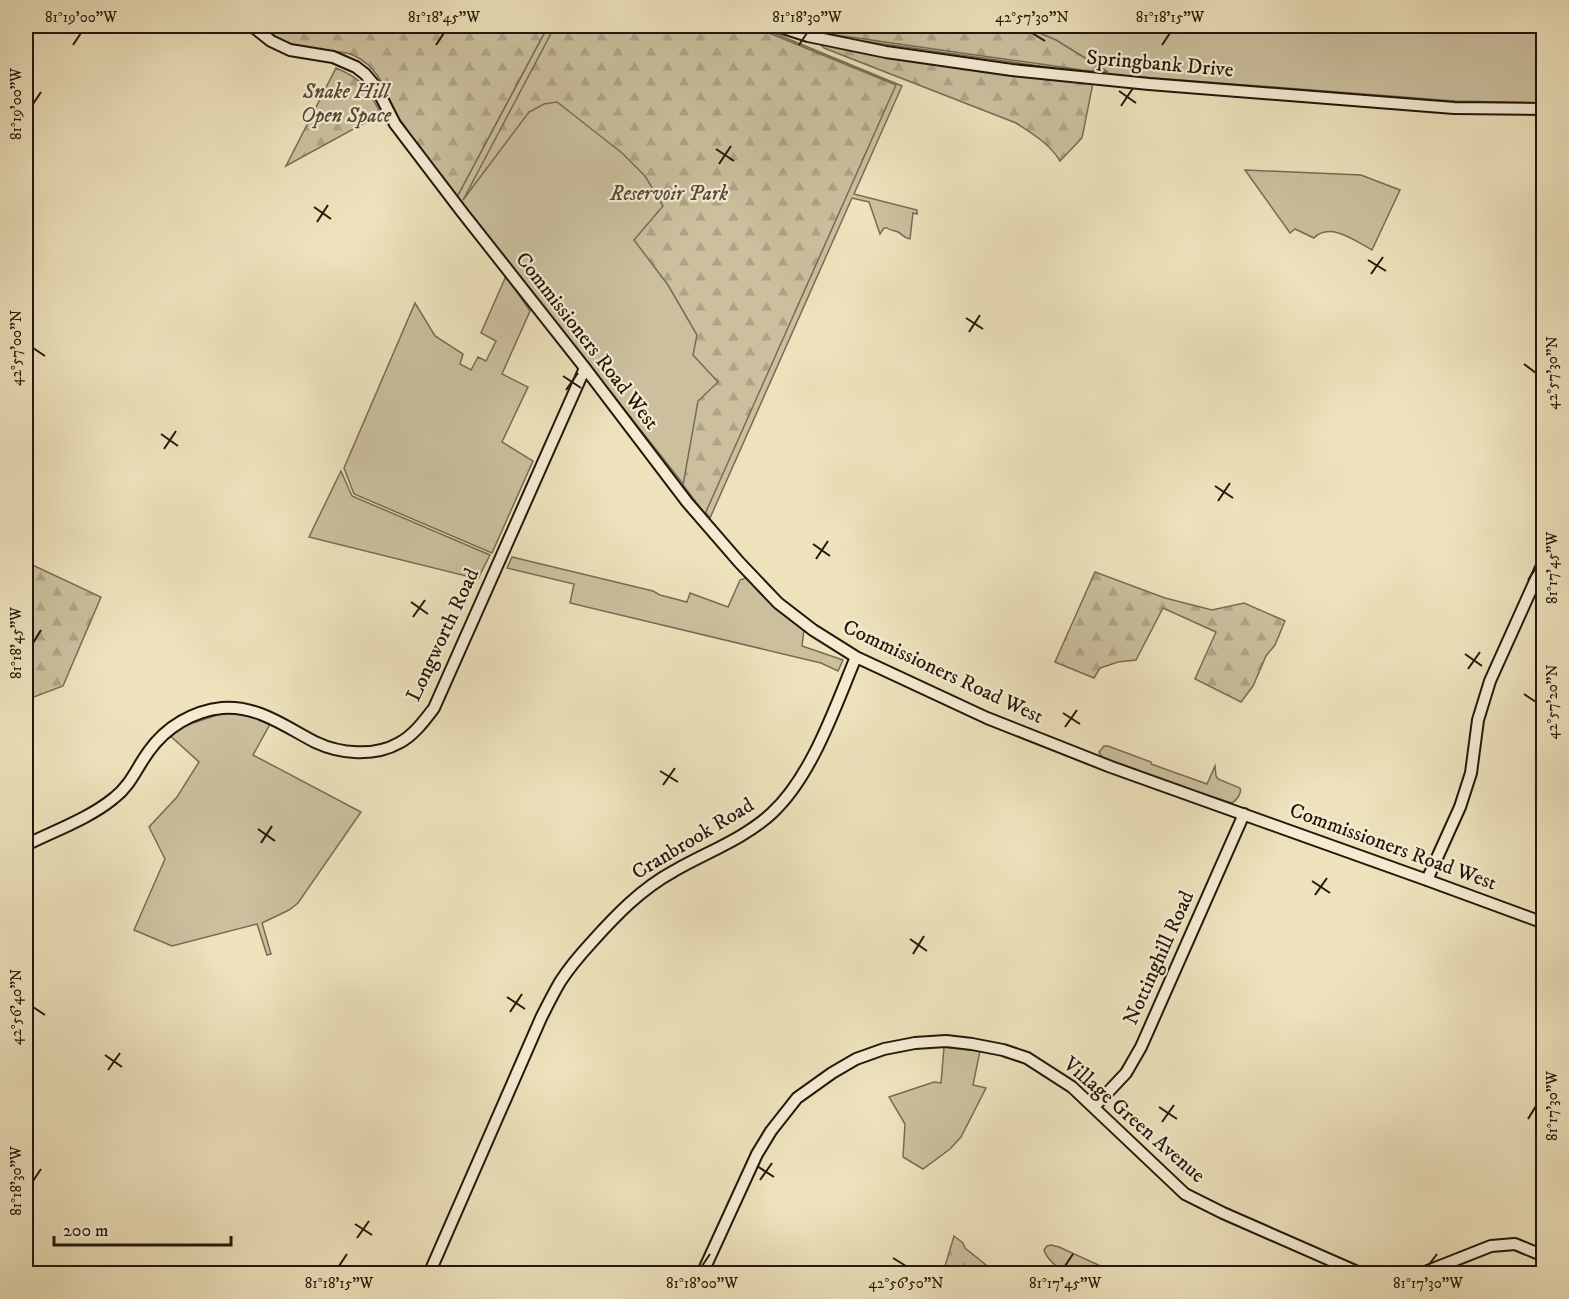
<svg xmlns="http://www.w3.org/2000/svg" width="1569" height="1299" font-family="'IM FELL DW Pica',serif">
  <style>
    .green { fill: #cbbf9e; stroke: #786b54; stroke-width: 1.5 }
    .forest { fill: url(#forest-firs); stroke: #786b54; stroke-width: 1.5 }
    .lines { fill: none; stroke-linecap: round; stroke-linejoin: round }
    .secondary-casing { stroke: #24170a; stroke-width: 14 }
    .secondary { stroke: #f3ecd3; stroke-width: 10 }
    .ticks { fill: none; stroke: #24170a; stroke-width: 2 }
    .labels { text-anchor: middle; dominant-baseline: central; stroke-width: 4.5; stroke-linejoin: round; paint-order: stroke }
    .street-label { font-size: 21px; fill: #24170a; stroke: #f3ecd3 }
    .park-label { font-size: 21px; font-style: italic; fill: #564936; stroke: #f3ecd3 }
    .neatline { fill: none; stroke: #24170a; stroke-width: 2 }
    .ticks-label { font-size: 15px; text-anchor: middle; fill: #24170a }
  </style>
  <defs>
    <pattern id="forest-firs" width="22" height="20" patternUnits="userSpaceOnUse" patternTransform="scale(1.5)"><rect width="22" height="20" fill="#cbbf9e"/><path d="M5 1l3.5 6h-7zM16 11l3.5 6h-7z" fill="#aea387"/></pattern>
  </defs>
  <rect width="100%" height="100%" fill="#ede2bc"/>
  <filter id="stains"><feTurbulence type="fractalNoise" baseFrequency=".00333" numOctaves="4"/><feColorMatrix values="0 0 0 0 .2 0 0 0 0 .09 0 0 0 0 .02 0 0 0 .5 -.17"/></filter>
  <radialGradient id="worn" r=".72"><stop offset=".6" stop-color="#630" stop-opacity="0"/><stop offset="1" stop-color="#630" stop-opacity=".3"/></radialGradient>
  <path class="green" d="M548,26H757L902,86L854,194L917,210V214L913,213L910,239C904,238 903,235 898,232C894,230 891,231 887,228H884L880,234L869,202L852,198L710,518L457,197Z
    M796,26H1543V103L1455,101L1089,73L821,35Z
    M1245,170L1361,175L1400,190L1372,250C1357,242 1330,221 1314,238L1295,229L1290,233Z
    M506,276L530,311L502,374L528,387L502,442L533,461L492,553L354,494L344,468L415,303L435,336L463,354L460,364L471,370L478,357L486,361L496,341L481,333Z
    M341,471L352,496L490,555L478,579L309,537Z
    M512,557L653,591L660,595L687,602L690,593L728,607L740,580L748,577L804,630L802,646L843,660L838,671L821,663L570,603L574,584L507,568Z
    M232,710L270,722L269,726L253,755L361,812L298,903L289,910L262,923L271,954L267,955L257,924L172,946L134,930L165,859L149,827L177,797L199,762L166,732Z
    M1104,746H1108L1151,762V764L1207,784L1215,766L1216,776L1218,779L1240,788C1242,793 1237,800 1232,803L1185,788L1102,757L1099,752Z
    M944,1047L980,1051L973,1085L986,1088L961,1137L950,1149L923,1169L903,1157L905,1124L889,1097L934,1082L941,1083Z
    M1051,1245L1059,1247L1116,1273C1106,1274 1073,1276 1067,1273C1059,1270 1046,1258 1044,1250L1047,1246Z"/>
  <path class="forest" d="M260,26H548L457,197C439,173 420,151 404,126C386,100 385,71 355,56C338,48 317,53 299,50C285,46 272,35 260,26Z
    M555,26H752L896,85L705,514L683,485L698,401L718,382L693,355L697,335L668,285L634,240L663,206L645,176L622,153L557,102L544,104L529,112L463,200Z
    M804,26H1023L1056,40L1108,72L1082,70L822,33Z
    M825,44L1093,83L1082,138L1060,161C1050,144 1033,134 1016,123L824,48L821,45Z
    M336,68C363,79 368,89 381,114L286,166Z
    M26,562L101,597L63,686L26,700Z
    M1095,572L1165,598L1212,610L1244,603L1285,621L1275,645L1266,656L1253,686L1241,702L1195,679L1216,632L1163,608L1136,660L1118,662L1100,668L1094,678L1055,662Z
    M954,1236L963,1243L965,1248L996,1273H943Z"/>
  <g class="lines">
    <defs>
      <path id="secondary" d="M252,26L271,41L290,50L333,57L356,67L365,74L376,87L395,124L462,212L585,368L687,502L739,562L778,603L813,630L856,657L987,718L1111,767L1427,880L1544,923
        M777,26L808,36L886,52L1012,70L1149,84L1454,108L1544,109
        M26,845C54,831 90,818 114,798C131,785 137,767 149,751C166,727 193,711 222,708C257,705 286,727 315,742C340,754 374,757 399,743C414,735 424,721 434,708L585,368
        M1427,880L1460,807L1471,773L1478,720L1490,681L1544,561
        M1094,1107L1126,1073L1141,1047L1244,814
        M429,1274L541,1018C547,1006 553,994 560,982C569,968 580,955 591,943C616,915 641,889 674,871C707,852 744,839 772,813C812,776 835,707 856,657
        M702,1274L757,1154L771,1131L797,1098L832,1073L856,1059L884,1049L915,1043L946,1041L972,1044L1003,1050L1027,1058L1072,1087L1185,1194L1223,1213L1362,1274
        M1420,1274L1491,1246L1515,1244L1544,1256"/>
    </defs>
    <use href="#secondary" class="secondary-casing"/>
    <use href="#secondary" class="secondary"/>
  </g>
  <path class="ticks" d="M1032,33L1045,41M73,45L81,33M436,45L444,33M799,45L807,33M1162,45L1170,33M1119,91L1136,103M33,104L41,92M1121,106L1133,88M716,149L734,161M719,164L731,146M314,207L331,219M317,222L328,205M1368,260L1386,271M1371,274L1383,257M966,318L983,329M969,332L980,315M33,348L45,356M1524,364L1536,373M563,376L581,388M566,390L578,373M161,434L178,446M164,449L176,431M1215,486L1233,498M1218,501L1230,483M813,544L830,556M816,559L828,541M1528,580L1536,568M411,602L428,614M413,617L425,600M33,643L41,630M1465,654L1482,666M1468,669L1480,652M1524,694L1536,702M1063,713L1080,724M1065,727L1077,710M660,771L678,782M663,785L675,768M258,829L275,841M261,843L272,826M1312,881L1330,893M1315,895L1327,878M910,939L927,951M913,954L924,936M507,997L525,1009M33,1007L45,1015M510,1012L522,994M105,1055L122,1067M108,1070L120,1053M1159,1107L1177,1119M1528,1119L1536,1106M1162,1122L1174,1105M757,1166L774,1177M760,1180L772,1163M33,1181L41,1169M355,1224L372,1235M357,1238L369,1221M893,1258L906,1266M339,1266L347,1254M702,1266L710,1254M1065,1266L1073,1254M1428,1266L1437,1254"/>
  <g class="labels">
    <g class="street-label">
      <text transform="translate(1160 64) rotate(5)">Springbank Drive</text>
      <text transform="translate(587 341) rotate(52)">Commissioners Road West</text>
      <text transform="translate(443 635) rotate(-65)">Longworth Road</text>
      <text transform="translate(943 672) rotate(25)">Commissioners Road West</text>
      <text transform="translate(693 839) rotate(-31)">Cranbrook Road</text>
      <text transform="translate(1393 847) rotate(20)">Commissioners Road West</text>
      <text transform="translate(1159 958) rotate(-66)">Nottinghill Road</text>
      <text transform="translate(1134 1120) rotate(41)">Village Green Avenue</text>
    </g>
    <g class="park-label">
      <text x="346" y="92">Snake Hill<tspan x="346" dy="24">Open Space</tspan></text>
      <text x="669" y="194">Reservoir Park</text>
    </g>
  </g>
  <rect width="1569" height="1299" fill="none" stroke="#ede2bc" stroke-width="66"/>
  <path d="M54 1236v9h177v-9" fill="none" stroke="#24170a" stroke-width="3"/>
  <text x="63" y="1236" font-size="18" fill="#24170a" stroke="#f3ecd3" stroke-width="4.5" paint-order="stroke">200 m</text>
  <rect x="33" y="33" width="1503" height="1233" class="neatline"/>
  <g class="ticks-label">
    <text x="81" y="22">81°19'00"W</text>
    <text x="444" y="22">81°18'45"W</text>
    <text x="807" y="22">81°18'30"W</text>
    <text x="1032" y="22">42°57'30"N</text>
    <text x="1170" y="22">81°18'15"W</text>
    <text transform="translate(16 104) rotate(-90)" y="5">81°19'00"W</text>
    <text transform="translate(16 348) rotate(-90)" y="5">42°57'00"N</text>
    <text transform="translate(1552 373) rotate(-90)" y="5">42°57'30"N</text>
    <text transform="translate(1552 568) rotate(-90)" y="5">81°17'45"W</text>
    <text transform="translate(16 643) rotate(-90)" y="5">81°18'45"W</text>
    <text transform="translate(1552 702) rotate(-90)" y="5">42°57'20"N</text>
    <text transform="translate(16 1007) rotate(-90)" y="5">42°56'40"N</text>
    <text transform="translate(1552 1106) rotate(-90)" y="5">81°17'30"W</text>
    <text transform="translate(16 1181) rotate(-90)" y="5">81°18'30"W</text>
    <text x="339" y="1288">81°18'15"W</text>
    <text x="702" y="1288">81°18'00"W</text>
    <text x="906" y="1288">42°56'50"N</text>
    <text x="1065" y="1288">81°17'45"W</text>
    <text x="1428" y="1288">81°17'30"W</text>
  </g>
  <rect width="100%" height="100%" filter="url(#stains)"/>
  <rect width="100%" height="100%" fill="url(#worn)"/>
</svg>
